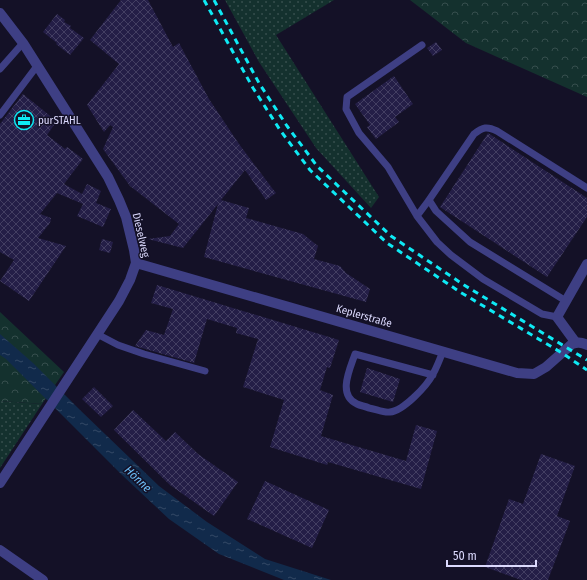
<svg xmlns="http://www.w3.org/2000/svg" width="587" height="580" font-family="'Fira Sans Condensed',sans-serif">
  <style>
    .green { fill: url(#green-dots) }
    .forest { fill: url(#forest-crowns) }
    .water { fill: url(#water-ripples) }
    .building { fill: url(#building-cross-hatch) }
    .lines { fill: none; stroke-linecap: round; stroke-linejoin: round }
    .lane { stroke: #3e3f84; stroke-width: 7 }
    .street { stroke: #3e3f84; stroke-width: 10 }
    .rail { stroke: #0ee9f4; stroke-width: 3; stroke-dasharray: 6 5; stroke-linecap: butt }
    .labels { text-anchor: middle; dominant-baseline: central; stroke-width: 3; stroke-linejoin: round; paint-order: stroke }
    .poi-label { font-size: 11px; fill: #dbd9fd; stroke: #141127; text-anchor: start }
    .street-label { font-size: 11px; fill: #dbd9fd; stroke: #141127 }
    .water-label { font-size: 12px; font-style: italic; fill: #6cbff8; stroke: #141127 }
  </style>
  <defs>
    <pattern id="green-dots" width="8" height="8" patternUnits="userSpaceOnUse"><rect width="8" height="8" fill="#14312e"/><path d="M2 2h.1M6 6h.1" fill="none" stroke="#364e4d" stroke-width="1.8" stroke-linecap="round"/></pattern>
    <pattern id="forest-crowns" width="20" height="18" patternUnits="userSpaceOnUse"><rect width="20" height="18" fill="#14312e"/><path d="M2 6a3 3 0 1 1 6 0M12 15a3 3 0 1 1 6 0" fill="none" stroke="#364e4d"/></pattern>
    <pattern id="water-ripples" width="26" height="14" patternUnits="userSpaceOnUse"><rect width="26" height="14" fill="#112a4b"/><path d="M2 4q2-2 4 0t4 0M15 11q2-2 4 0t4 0" fill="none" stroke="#334866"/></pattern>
    <pattern id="building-cross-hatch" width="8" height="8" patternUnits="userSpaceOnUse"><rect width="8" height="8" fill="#241e47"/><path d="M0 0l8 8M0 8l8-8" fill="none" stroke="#433e62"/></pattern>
  </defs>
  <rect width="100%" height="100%" fill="#141127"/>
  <path class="green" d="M225,0H334L276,35L379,197L371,208L316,148L259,62Z
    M0,401L42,404L0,468Z"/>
  <path class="forest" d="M410,0H587V97L466,43Z
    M0,312L64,372L42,404L0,401Z"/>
  <path class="water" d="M0,334L33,363L80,410L159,486L207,522L265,559L331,580H284L219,554L169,519L122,475L6,359L0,355Z"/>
  <path class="building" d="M121,0H148L173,47L179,43L209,99L239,144L272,188L276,193L266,200L245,170L221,200L249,208L246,218L303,234L318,246L314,259L340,266L346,273L370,289L366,302L204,257L218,204L183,248L148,239L170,236L179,224L130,186L103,149L113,127L110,125L104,132L87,105L119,64L90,40Z
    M57,14L65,20L64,22L71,26L70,28L84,38L70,55L56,44L57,43L43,32Z
    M436,42L442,50L433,56L427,48Z
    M394,76L413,104L395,117L399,122L376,139L367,127L370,125L355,104Z
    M23,94L54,119L53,120L56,122L47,135L65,149L67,147L83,159L64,184L82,194L87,184L101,191L96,203L111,209L103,227L77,216L83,204L57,193L40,214L51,218L50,223L38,238L66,246L29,301L0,281L14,260L0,252V124Z
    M488,133L587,198V217L547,277L440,207Z
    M102,239L113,242L110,253L99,250Z
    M157,285L339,340L330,368L327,367L320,390L333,395L321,436L406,461L416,425L437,431L421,489L328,462L327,465L270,447L284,400L243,387L258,339L236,333L237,328L207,319L194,363L135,346L146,330L164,335L173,309L151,303Z
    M367,368L400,379L393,402L360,392Z
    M94,387L113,406L101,417L82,399Z
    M133,410L166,441L175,432L198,454L238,482L214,516L170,485L114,430Z
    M541,454L575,466L557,516L570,521L548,580H521L485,567L509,499L523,504Z
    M265,481L329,510L312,548L247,519Z"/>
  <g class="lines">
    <path class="lane" d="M422,45L347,97L346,109L359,133L388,167L417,216L437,242L451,255L483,279L542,314L557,317
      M0,69L23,43
      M0,115L37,66
      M429,200L436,211L470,242L566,301
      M417,216L429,200L474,134C483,127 487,126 497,131L587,188
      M97,334L118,345L144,354L205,371
      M433,375L355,354C350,369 337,395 357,404C361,406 365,406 369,408C376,409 383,413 390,412C403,411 427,386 433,374C437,367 440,359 443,351"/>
    <path class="street" d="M0,13L23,43L108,177L119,200L126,217L134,250L136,263L130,280L119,301L0,483
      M136,263L517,373L534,374L546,367L572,344C577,342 582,342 587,345
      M576,343L557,317L587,264
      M0,550L43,580"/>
    <path class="rail" d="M204,0L253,88L280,130L310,170L387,243L460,292L562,353L587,370
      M214,0L259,83L287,126L317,166L391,236L464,285L587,360"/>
  </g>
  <defs>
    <symbol id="office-ring" viewBox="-11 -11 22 22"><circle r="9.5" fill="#141127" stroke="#0ee9f4" stroke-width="1.5"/><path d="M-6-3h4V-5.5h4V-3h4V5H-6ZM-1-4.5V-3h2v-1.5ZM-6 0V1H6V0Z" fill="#0ee9f4"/></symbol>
  </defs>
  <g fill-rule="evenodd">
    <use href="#office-ring" x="13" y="109" width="22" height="22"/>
  </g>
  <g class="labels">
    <g class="poi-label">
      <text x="38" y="120">purSTAHL</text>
    </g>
    <g class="street-label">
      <text transform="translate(141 235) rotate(77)">Dieselweg</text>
      <text transform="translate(364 316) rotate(16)">Keplerstraße</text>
    </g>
    <g class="water-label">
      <text transform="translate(138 479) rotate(44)">Hönne</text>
    </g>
  </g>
  <path d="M447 560v6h89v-6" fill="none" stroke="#dbd9fd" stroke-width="2"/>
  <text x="453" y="560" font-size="12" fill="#dbd9fd" stroke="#141127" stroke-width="3" paint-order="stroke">50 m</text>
</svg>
